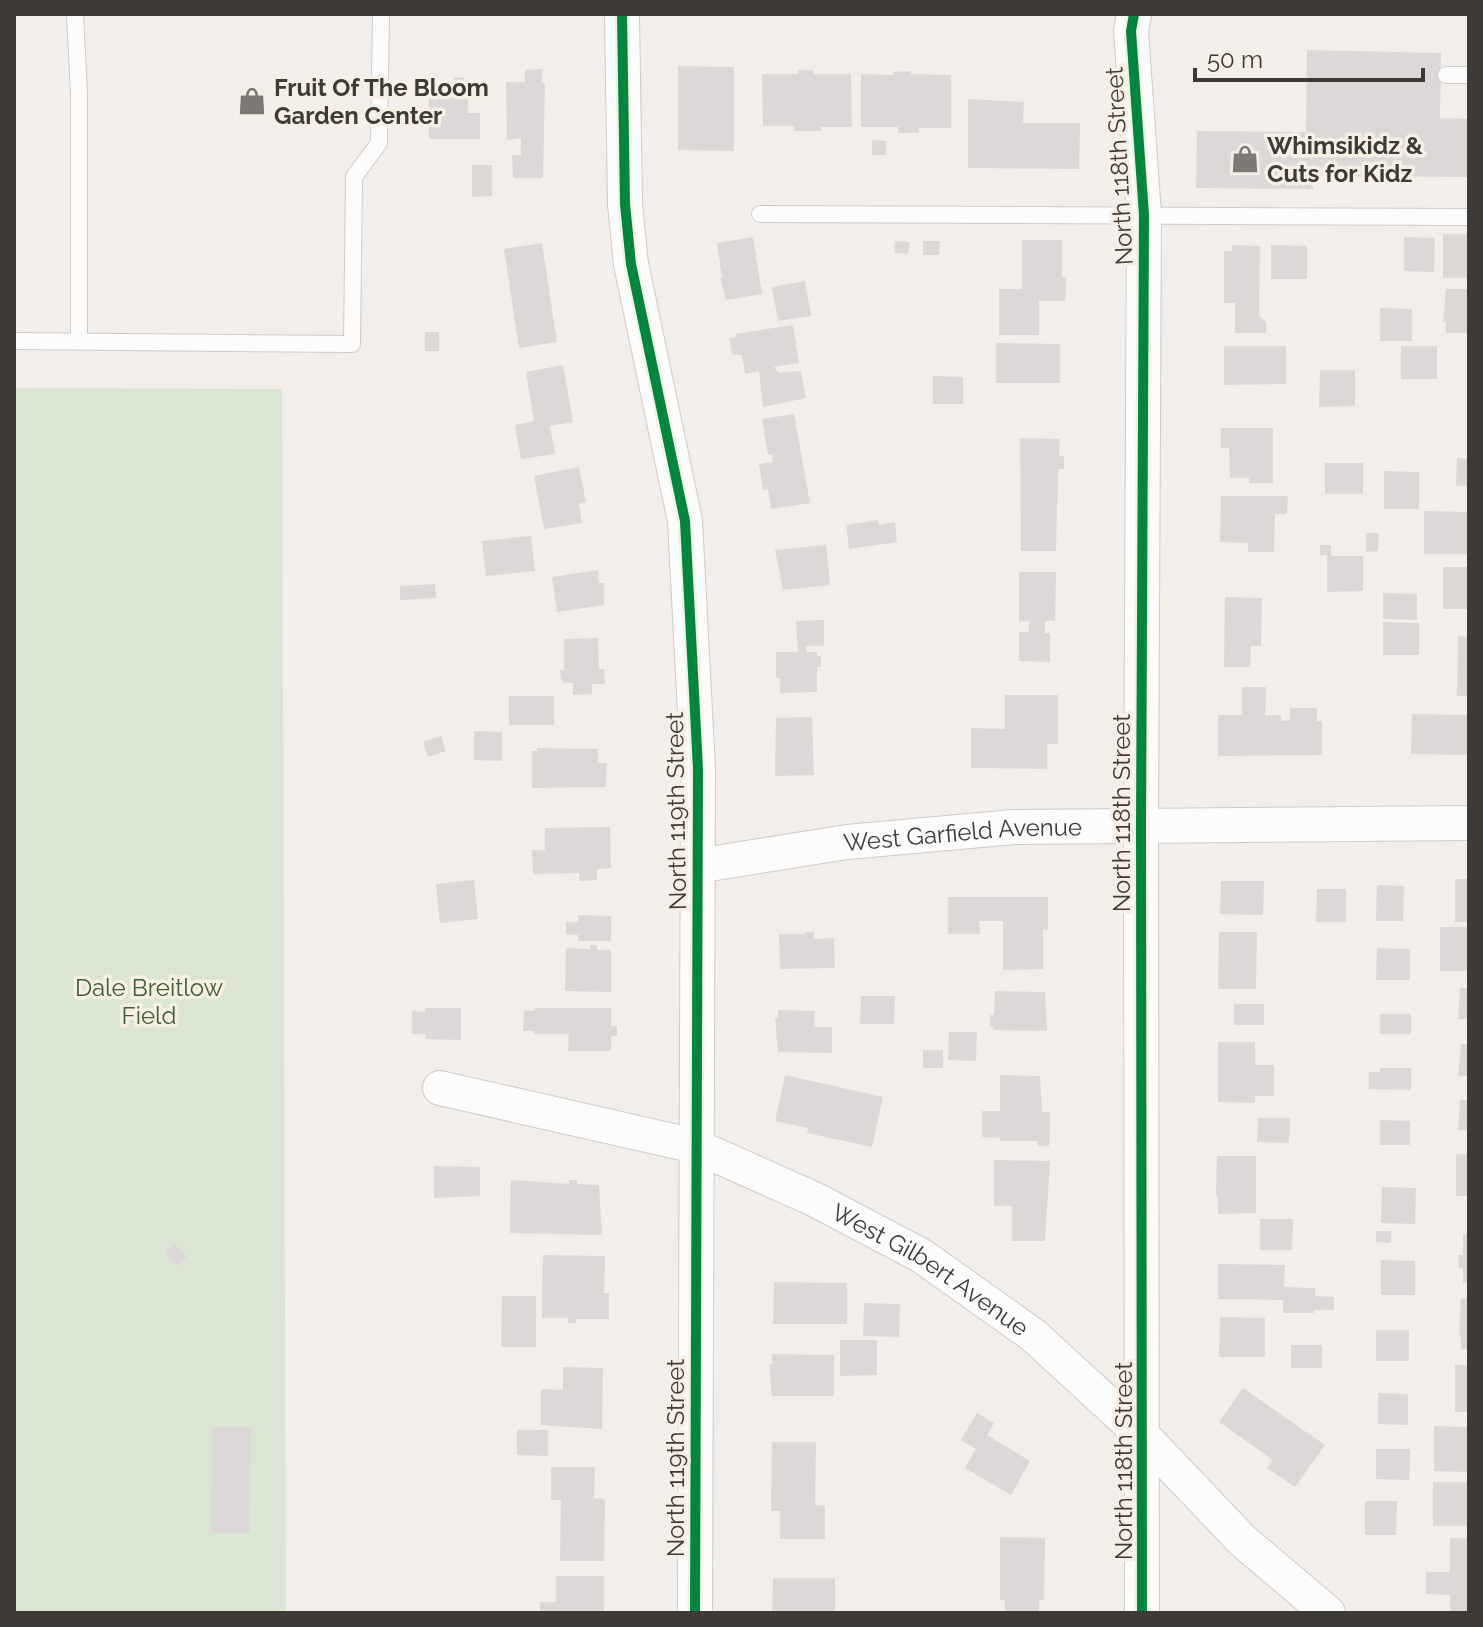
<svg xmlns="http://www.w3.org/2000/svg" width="1483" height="1627" font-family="Raleway,sans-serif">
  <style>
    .green { fill: #dbe5d3 }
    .building { fill: #dcd8d7 }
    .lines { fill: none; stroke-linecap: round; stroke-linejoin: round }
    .lane-casing { stroke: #cecbc7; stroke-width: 18 }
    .street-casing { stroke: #cecbc7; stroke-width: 36 }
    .lane { stroke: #fdfcfc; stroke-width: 16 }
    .street { stroke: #fdfcfc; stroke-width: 34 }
    .cycleway-casing { stroke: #f7efe5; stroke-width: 15 }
    .cycleway { stroke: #00873e; stroke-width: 10 }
    .labels { text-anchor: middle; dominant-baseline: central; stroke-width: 7; stroke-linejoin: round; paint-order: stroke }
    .poi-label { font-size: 24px; font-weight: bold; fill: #3e3b37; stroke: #f7efe5; text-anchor: start }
    .street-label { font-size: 24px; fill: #3e3b37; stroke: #f7efe5 }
    .park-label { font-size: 24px; fill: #3c5e32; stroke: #f7efe5 }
  </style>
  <rect width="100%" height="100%" fill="#f3eee9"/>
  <path class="green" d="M14,388L282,389L286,1613H14Z"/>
  <path class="building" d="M1307,50L1441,53L1440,118L1469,119V177L1313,176V189L1196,188L1197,131L1306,132Z
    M678,66L734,67V151L678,150Z
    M542,69V83H545L543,178H513L512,155H521V138L507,140L506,82H525V70Z
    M798,70H813V74H851L852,127H821V131H794V126H763L762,74H798Z
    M911,71V74L951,75V128H919V133H898V127H861V74L894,75V72Z
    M454,77L464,78V83H468V113H480V139H429V82L454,83Z
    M968,99L1024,102L1023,123H1080L1079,169L968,168Z
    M872,140L886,141V155H872Z
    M472,165H492V196L472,197Z
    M1443,234H1469V278H1443Z
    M753,237L762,294L726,300L720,278H722L717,243Z
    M1404,237L1435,238L1434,272L1404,271Z
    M1022,240H1062V277H1066L1065,301H1039V335H999V289H1022Z
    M895,241L910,242L908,254L894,253Z
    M923,241H940L939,255H923Z
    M542,243L557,342L519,348L504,249Z
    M1232,245L1260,246L1259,316L1266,322V333H1235V303H1224V251H1232Z
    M1271,245L1307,246V279H1271Z
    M805,281L811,316L778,321L772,287Z
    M1446,289H1469V333H1446V322H1443Z
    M1380,308L1412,309V341H1380Z
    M793,325L799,363L774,367L779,373L801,371L806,398L763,407L759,371L745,374L742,355L732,354L729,338L736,337L735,334Z
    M425,332H439V351H425Z
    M996,343L1060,344V383H996Z
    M1224,346H1286V384L1224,385Z
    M1401,346H1437V379H1401Z
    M563,365L573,422L550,426L555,454L521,459L515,425L534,421L526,372Z
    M1320,370H1355V406L1319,407Z
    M933,376L963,377V404H933Z
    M794,414L810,503L771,509L768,489L763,490L759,464L773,462L772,454L768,455L762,419Z
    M1221,428H1273V483H1249V478H1230L1229,448H1221Z
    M1020,438L1060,439L1059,456H1064V469H1058L1056,551H1021Z
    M1457,458L1469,459V486H1456Z
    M1325,463H1363V494H1325Z
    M579,467L586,502L579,504L582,523L544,529L534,476Z
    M1384,471L1419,472V509H1384Z
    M1221,496H1288L1287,514H1275L1274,552H1248V543L1220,542Z
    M1424,511L1469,512V554H1424Z
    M878,520L879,525L895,522L897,542L849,549L846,525Z
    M1366,533H1379L1378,551L1366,552Z
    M531,536L535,571L486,576L482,541Z
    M826,545L830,585L783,590L775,550Z
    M1320,545H1331V556H1363V591L1327,592V555H1320Z
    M1443,567H1469V609H1443Z
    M598,570L599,583H604V605L557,612L552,577Z
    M1019,572H1056L1055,621H1045V633H1050V662L1019,661V632H1029V621L1019,622Z
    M435,584L436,598L400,600V586Z
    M1383,593L1417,594V620L1383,619Z
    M1225,597L1262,598L1261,646H1251L1250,667H1224Z
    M824,620V646H806V652H817V656H821V667H817V692L780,693V678H776V652H798L796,621Z
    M1383,622L1419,623V655H1383Z
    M1458,636L1469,637V696H1457Z
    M598,638L599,669H604L605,684H592V694L573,695V683H564L561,679L560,670H564V639Z
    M1242,687H1266L1265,715H1281V721L1290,720V708H1317V721H1322V755L1218,756V715H1242Z
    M1005,695H1058V744H1047V769L971,768V728L1005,729Z
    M509,696H554V725H509Z
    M1412,714L1469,715V755L1411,754Z
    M812,717L814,775L775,776L776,718Z
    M474,731L502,732V761L474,760Z
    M441,736L446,751L428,757L423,742Z
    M537,748L598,749V763H607L606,787L532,788V751H537Z
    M610,827L611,868L597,869V880L579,881V873L533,874L532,850H545V828Z
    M1455,879H1469V922H1455Z
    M474,880L478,919L440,923L436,884Z
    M1221,881H1264L1263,915L1220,914Z
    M1377,885L1404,886L1403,921H1376Z
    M1317,889H1346V922H1316Z
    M948,897H1048V930L1043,929V969L1003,970V921H979L980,934H948Z
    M578,915L611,916V941H578V935L566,934V922H578Z
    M1440,927H1469V971H1440Z
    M805,932H814V939L834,938L835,968L780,969L779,934H805Z
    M1219,932H1257L1256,989H1218Z
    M590,945H597V950H611V992L565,991L566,948L590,949Z
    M1377,948L1410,949V980H1376Z
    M1460,988H1469V1019H1458Z
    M995,991L1045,992L1047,1031L993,1030L994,1027H990V1015H994Z
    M861,996H895L894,1024H860Z
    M1234,1004H1264V1025H1234Z
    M426,1008H461V1040L426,1039L425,1034H412V1011L425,1012Z
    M535,1008H611V1026H617V1036H611V1051H568L569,1034H534V1031H523L524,1010L535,1011Z
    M778,1010L815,1011L814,1027H832V1053L778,1052L775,1018H778Z
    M1380,1014H1411V1034H1380Z
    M949,1032H977L976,1061L948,1060Z
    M1218,1042H1255V1065H1274V1096H1255V1103L1218,1102Z
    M1461,1044H1469V1076H1458Z
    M923,1050H943V1068H923Z
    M1380,1068H1411V1090L1369,1089V1072H1380Z
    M785,1075L883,1097L872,1147L807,1133L808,1128L775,1121Z
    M1000,1075L1040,1076L1042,1112H1050L1049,1146H1038V1141H1000V1138L982,1137V1111H1000Z
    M1460,1100H1469V1130H1458Z
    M1258,1118H1290L1289,1143L1257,1142Z
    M1380,1120L1410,1121V1145H1380Z
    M1456,1154H1469V1196H1456Z
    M1217,1156H1256V1213L1218,1214V1196H1216Z
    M994,1160L1050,1161L1045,1241H1012V1206H994Z
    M434,1166L480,1167V1196L434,1198Z
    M511,1180L569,1184V1180H577V1184L599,1185L602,1235L510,1233Z
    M1382,1187L1416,1188L1415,1224L1381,1223Z
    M1260,1219H1293L1292,1250H1260Z
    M1376,1231H1391V1243L1376,1242Z
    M1463,1234H1469V1283H1463V1268H1459L1458,1255H1463Z
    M174,1243L187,1257L178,1266L165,1253Z
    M543,1255L605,1256L604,1293H609V1319H576V1323H568V1318H542Z
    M1381,1260L1415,1261V1295H1381Z
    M1218,1264L1285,1265L1284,1287L1315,1288V1296L1334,1297V1310H1314V1313H1283V1300L1218,1299Z
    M774,1282L847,1283V1324H773Z
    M502,1296H536V1347H501Z
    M1461,1298H1469V1349H1461V1335H1459Z
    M864,1303L900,1304L899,1337L863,1336Z
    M1220,1317L1265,1318V1357H1219Z
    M1376,1330H1409V1361H1376Z
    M840,1340H877V1375L840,1376Z
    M1291,1345H1322V1368H1291Z
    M772,1354L834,1355V1396H772L769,1364H772Z
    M1455,1365H1469V1412H1455Z
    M563,1367L603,1368L602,1429L541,1425V1389L563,1390Z
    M1243,1388L1325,1445L1295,1487L1267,1468L1273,1460L1219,1422Z
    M1378,1393L1408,1394V1425L1378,1424Z
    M977,1413L994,1423L987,1435L1030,1461L1011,1495L965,1468L976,1449L961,1440Z
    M1434,1426L1469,1427V1472L1434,1471Z
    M212,1427H251L250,1533H211Z
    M517,1430H548V1456L517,1455Z
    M772,1442H816L815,1505L825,1506V1539H780V1511H771Z
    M1376,1449H1410L1409,1480L1376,1479Z
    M551,1467H595L594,1498L605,1499L604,1561H560L561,1500H551Z
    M1433,1482H1469V1526H1433Z
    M1365,1501H1397L1396,1535H1365Z
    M1000,1537L1045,1538L1044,1600H1039V1613H1005V1600H1000Z
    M1450,1538H1469V1613H1450V1595L1426,1594V1572H1450Z
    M556,1576H604V1613H540V1602H556Z
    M773,1578H835V1613H772Z"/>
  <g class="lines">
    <defs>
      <path id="lane" d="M75,14L79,93V341
        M1446,75H1469
        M760,214L1469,217
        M14,341L352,344L354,177L379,143L381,14"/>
      <g id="street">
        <path d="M622,14L625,204L631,264L685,521L698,769L695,1613"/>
        <path d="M1134,14L1131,31L1144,215L1141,824L1142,1613"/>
        <path id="s1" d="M697,866L847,842L1014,827L1469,823"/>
        <path id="s2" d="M440,1088L695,1146L814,1199L922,1256L1033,1335L1143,1436L1243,1541L1328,1613"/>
      </g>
    </defs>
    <use href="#lane" class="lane-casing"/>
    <use href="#street" class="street-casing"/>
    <use href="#lane" class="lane"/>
    <use href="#street" class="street"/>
    <defs>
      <path id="cycleway" d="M622,14L625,204L631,264L685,521L698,769L695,1613
        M1134,14L1131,31L1144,215L1141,824L1142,1613"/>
    </defs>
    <use href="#cycleway" class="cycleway-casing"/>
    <use href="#cycleway" class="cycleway"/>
  </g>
  <defs>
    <symbol id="shop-bare" viewBox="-9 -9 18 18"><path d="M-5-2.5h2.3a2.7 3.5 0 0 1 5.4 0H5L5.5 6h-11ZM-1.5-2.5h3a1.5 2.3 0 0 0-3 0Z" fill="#7d7a75" stroke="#f7efe5" stroke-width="2.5" paint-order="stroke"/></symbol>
  </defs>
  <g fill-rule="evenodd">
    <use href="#shop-bare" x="232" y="81" width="40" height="40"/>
    <use href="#shop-bare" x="1225" y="139" width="40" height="40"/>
  </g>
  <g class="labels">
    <g class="poi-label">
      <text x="274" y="87">Fruit Of The Bloom<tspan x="274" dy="28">Garden Center</tspan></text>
      <text x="1267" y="145">Whimsikidz &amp;<tspan x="1267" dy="28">Cuts for Kidz</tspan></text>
    </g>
    <g class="street-label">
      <text transform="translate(1119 166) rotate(-93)">North 118th Street</text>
      <text transform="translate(676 811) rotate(-91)">North 119th Street</text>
      <text transform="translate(1121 813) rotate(-90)">North 118th Street</text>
      <text stroke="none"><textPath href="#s1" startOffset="268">West Garfield Avenue</textPath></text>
      <text stroke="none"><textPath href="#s2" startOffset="528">West Gilbert Avenue</textPath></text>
      <text transform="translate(675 1458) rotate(-90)">North 119th Street</text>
      <text transform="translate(1123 1461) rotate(-90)">North 118th Street</text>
    </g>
    <g class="park-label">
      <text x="149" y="987">Dale Breitlow<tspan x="149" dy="28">Field</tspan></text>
    </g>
  </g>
  <rect width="1483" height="1627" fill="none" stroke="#3e3b37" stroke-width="32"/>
  <path d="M1195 68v12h228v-12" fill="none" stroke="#3e3b37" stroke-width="4"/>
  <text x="1207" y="68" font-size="24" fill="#3e3b37" stroke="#f7efe5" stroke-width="6" paint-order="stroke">50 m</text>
</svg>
